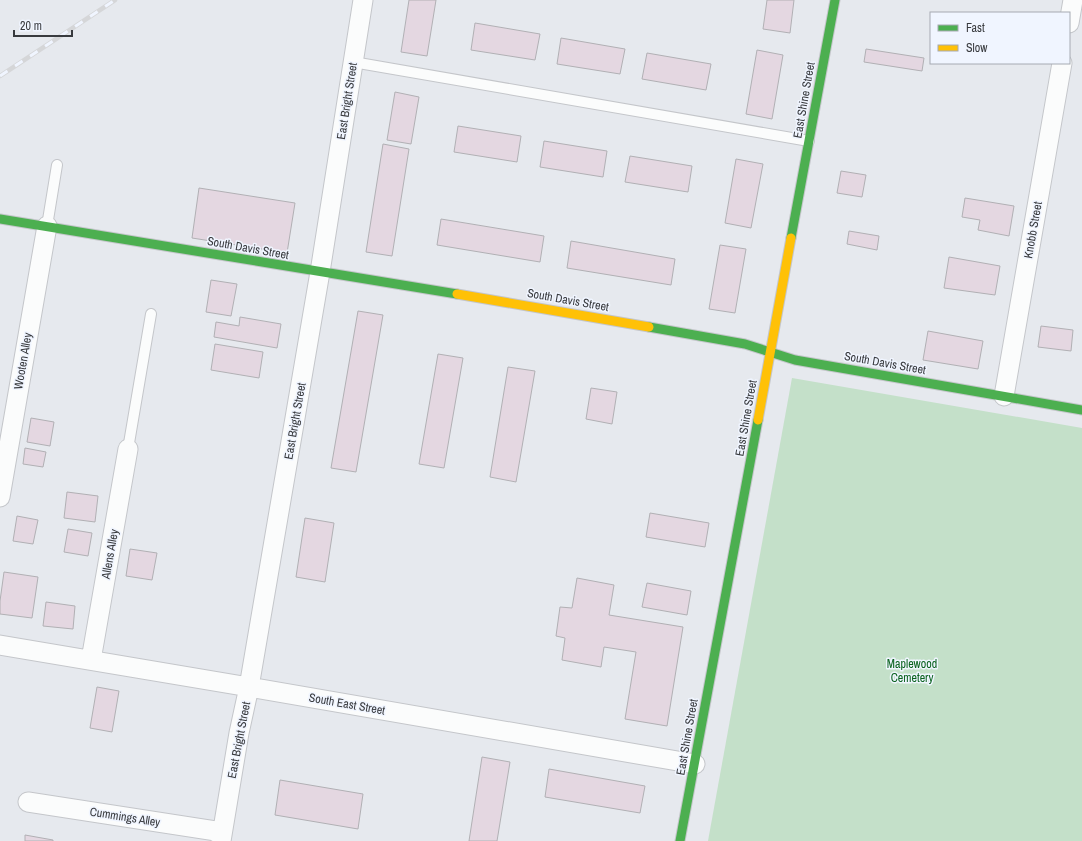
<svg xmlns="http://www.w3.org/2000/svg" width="1082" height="841" font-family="'Archivo Narrow',sans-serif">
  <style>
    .green { fill: #c4e0c9 }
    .building { fill: #e4d7e1; stroke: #b1b0b4 }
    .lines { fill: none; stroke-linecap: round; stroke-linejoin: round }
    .lane-casing { stroke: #c4c6ca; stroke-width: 12 }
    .street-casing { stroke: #c4c6ca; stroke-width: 21 }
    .fast-casing { stroke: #c4c6ca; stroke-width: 11 }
    .slow-casing { stroke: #c4c6ca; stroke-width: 11 }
    .lane { stroke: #fbfcfc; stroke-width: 10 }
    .street { stroke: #fbfcfc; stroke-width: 19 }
    .fast { stroke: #4caf50; stroke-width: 9 }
    .slow { stroke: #ffc107; stroke-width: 9 }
    .rail-casing { stroke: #d5d6d8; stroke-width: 4.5 }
    .rail { stroke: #f0f5ff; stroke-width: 3; stroke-dasharray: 9; stroke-linecap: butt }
    .labels { text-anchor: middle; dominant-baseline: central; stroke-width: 3; stroke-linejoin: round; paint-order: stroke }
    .street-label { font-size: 12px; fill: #383a3e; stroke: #f0f5ff }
    .park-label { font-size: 12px; fill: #09621e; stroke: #f0f5ff }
  </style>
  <rect width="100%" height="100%" fill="#e6e9ee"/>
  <path class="green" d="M792,378L1082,428V841H708Z"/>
  <path class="building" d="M409,0H436L427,56L401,52Z
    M767,0H794L790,33L763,29Z
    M475,23L540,34L535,60L471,50Z
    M561,38L625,49L620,74L557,64Z
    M866,49L924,58L922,71L864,62Z
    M757,50L783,55L772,119L746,114Z
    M647,53L711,64L706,90L642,79Z
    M395,92L419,97L411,144L387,140Z
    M458,126L521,136L517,162L454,152Z
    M544,141L607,151L603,177L540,167Z
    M383,144L409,149L392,256L366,252Z
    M630,156L692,166L688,192L625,182Z
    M736,159L763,164L751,228L725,223Z
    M841,171L866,175L862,197L837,193Z
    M199,188L295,203L287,253L192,238Z
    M965,198L1014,206L1009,236L978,230L980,220L962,217Z
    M441,219L544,236L540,262L437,245Z
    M849,231L879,236L877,250L847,244Z
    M571,241L675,259L671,285L567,268Z
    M720,245L746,249L735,313L709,309Z
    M949,257L1000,266L995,295L944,288Z
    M211,280L237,284L231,316L206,312Z
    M358,311L383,315L356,472L331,468Z
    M240,317L281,324L277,348L214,337L216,322L239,326Z
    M1041,326L1073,330L1071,351L1038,347Z
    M928,331L983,341L978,369L923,360Z
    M215,344L263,352L259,378L211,370Z
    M438,354L463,358L444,468L419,464Z
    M508,367L535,371L516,482L490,477Z
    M591,388L617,392L612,424L586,419Z
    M31,418L54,422L50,446L27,442Z
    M25,448L46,452L43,467L23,464Z
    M67,492L98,496L95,522L64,518Z
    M650,513L709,523L705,547L646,537Z
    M17,516L38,520L33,544L13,541Z
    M305,518L334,523L325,582L296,577Z
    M68,529L92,533L88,556L64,552Z
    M130,549L157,553L152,580L126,576Z
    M4,572L38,577L32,618L0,614V601Z
    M577,578L614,585L609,615L683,627L667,726L625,719L636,652L604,647L601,667L562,660L565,638L556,636L560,607L572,608Z
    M647,583L691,591L687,615L642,607Z
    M46,602L75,606L73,629L43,626Z
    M97,687L119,691L112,732L90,728Z
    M482,757L510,762L497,841H469Z
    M549,769L645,786L640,813L545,797Z
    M280,780L363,794L358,829L275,815Z
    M25,835L53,840V841H25Z"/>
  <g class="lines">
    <defs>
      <path id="lane" d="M353,62L809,141
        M47,226L57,165
        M128,449L151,314"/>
      <path id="street" d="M1069,23L1073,0
        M1004,396L1062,63
        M0,497L47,226
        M0,645L249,687L695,764
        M91,660L128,449
        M28,802L222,832
        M221,841L239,733L249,687L320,272L363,0"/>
      <path id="fast" d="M0,219L457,294
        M791,238L835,0
        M649,327L745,344L795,360L1082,410
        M680,841L758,420"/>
      <path id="slow" d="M457,294L649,327
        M758,420L791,238"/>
    </defs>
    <use href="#lane" class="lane-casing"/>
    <use href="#street" class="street-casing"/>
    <use href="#fast" class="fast-casing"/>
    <use href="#slow" class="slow-casing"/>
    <use href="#lane" class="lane"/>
    <use href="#street" class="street"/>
    <use href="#fast" class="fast"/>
    <use href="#slow" class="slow"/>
    <defs>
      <path id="rail" d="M0,76L115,0"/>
    </defs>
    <use href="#rail" class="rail-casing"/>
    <use href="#rail" class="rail"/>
  </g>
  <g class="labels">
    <g class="street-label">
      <text transform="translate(804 100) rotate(-80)">East Shine Street</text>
      <text transform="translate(347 101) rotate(-81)">East Bright Street</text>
      <text transform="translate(1033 230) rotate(-80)">Knobb Street</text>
      <text transform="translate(248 248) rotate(10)">South Davis Street</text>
      <text transform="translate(568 300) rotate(10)">South Davis Street</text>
      <text transform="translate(23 361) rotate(-80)">Wooten Alley</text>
      <text transform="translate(885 363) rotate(10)">South Davis Street</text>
      <text transform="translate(746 418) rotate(-80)">East Shine Street</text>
      <text transform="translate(295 421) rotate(-80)">East Bright Street</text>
      <text transform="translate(110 554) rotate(-80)">Allens Alley</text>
      <text transform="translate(347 704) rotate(10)">South East Street</text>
      <text transform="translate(687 737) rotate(-80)">East Shine Street</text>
      <text transform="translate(239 740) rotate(-79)">East Bright Street</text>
      <text transform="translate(125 817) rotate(9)">Cummings Alley</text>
    </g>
    <g class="park-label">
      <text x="912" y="664">Maplewood<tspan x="912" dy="14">Cemetery</tspan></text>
    </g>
  </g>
  <rect x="930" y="12" width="140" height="52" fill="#f0f5ff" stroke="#a6aab2"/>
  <rect x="938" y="25" width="20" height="6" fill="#4caf50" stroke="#a6aab2"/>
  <text x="966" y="32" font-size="12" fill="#383a3e">Fast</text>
  <rect x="938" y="45" width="20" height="6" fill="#ffc107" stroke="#a6aab2"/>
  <text x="966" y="52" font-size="12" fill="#383a3e">Slow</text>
  <path d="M14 30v6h58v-6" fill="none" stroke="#383a3e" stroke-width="2"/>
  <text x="20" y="30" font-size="12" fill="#383a3e" stroke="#f0f5ff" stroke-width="3" paint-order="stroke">20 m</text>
</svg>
